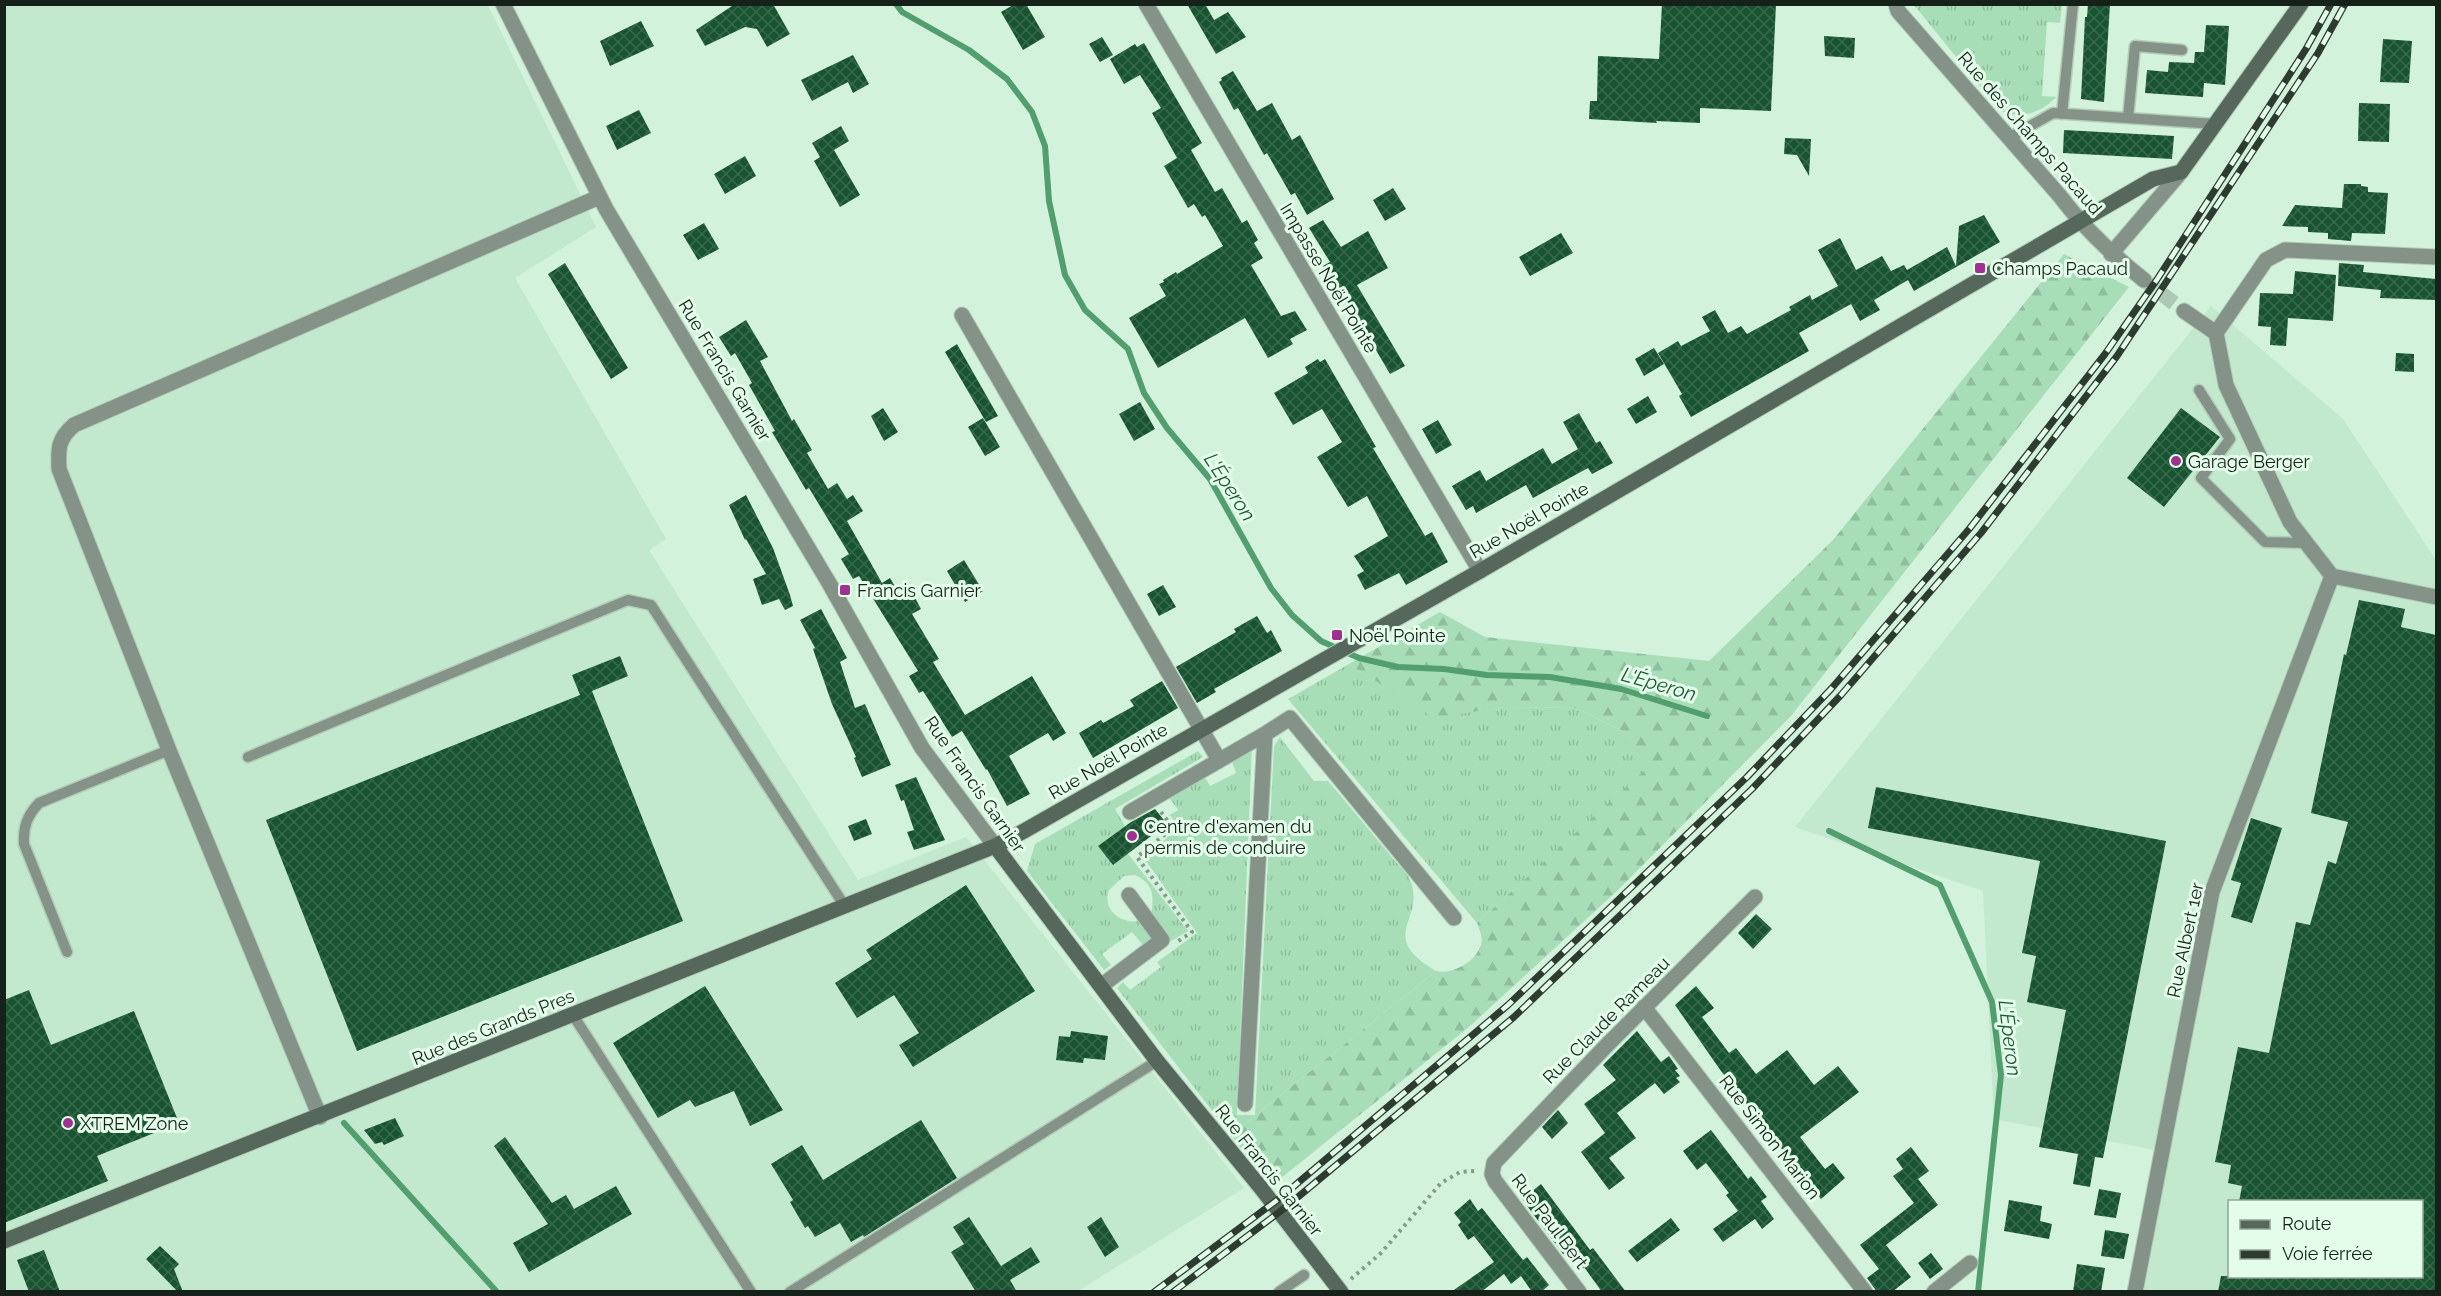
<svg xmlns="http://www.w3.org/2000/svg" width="2441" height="1296" font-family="Raleway,sans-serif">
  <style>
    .built { fill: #c2e8cd; fill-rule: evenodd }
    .grass { fill: url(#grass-tufts) }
    .forest { fill: url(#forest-firs) }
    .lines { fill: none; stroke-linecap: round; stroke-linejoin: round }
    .stream { stroke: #529e6e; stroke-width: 6 }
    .building { fill: url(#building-cross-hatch) }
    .street-tunnel { stroke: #adc8b4; stroke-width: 15; stroke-dasharray: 15 8; stroke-linecap: butt }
    .lane-casing { stroke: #b1ccb8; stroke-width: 13 }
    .street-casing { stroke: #b1ccb8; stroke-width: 17 }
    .secondary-casing { stroke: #b1ccb8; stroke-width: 17 }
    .path { stroke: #849b8a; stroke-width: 4; stroke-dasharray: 3 4.5; stroke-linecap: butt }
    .lane { stroke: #859288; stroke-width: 10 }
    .street { stroke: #859288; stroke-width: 15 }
    .secondary { stroke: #56685b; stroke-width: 15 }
    .rail-casing { stroke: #2d3b31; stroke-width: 7 }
    .rail { stroke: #e4fdeb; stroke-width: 4.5; stroke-dasharray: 14; stroke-linecap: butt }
    .poi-dot { fill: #9f3190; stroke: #e4fdeb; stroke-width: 2 }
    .labels { text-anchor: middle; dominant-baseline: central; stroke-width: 6; stroke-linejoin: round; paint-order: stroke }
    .street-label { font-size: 18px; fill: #152119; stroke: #e4fdeb }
    .poi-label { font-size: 18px; fill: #152119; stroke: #e4fdeb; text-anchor: start }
    .water-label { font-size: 20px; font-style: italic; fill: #1e5634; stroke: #e4fdeb }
  </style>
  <defs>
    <pattern id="grass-tufts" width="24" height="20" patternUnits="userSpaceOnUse" patternTransform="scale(1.5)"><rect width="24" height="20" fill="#a7deb7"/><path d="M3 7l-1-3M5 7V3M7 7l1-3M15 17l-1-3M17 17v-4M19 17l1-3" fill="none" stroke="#8fbe9d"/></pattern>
    <pattern id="forest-firs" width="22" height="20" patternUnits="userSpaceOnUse" patternTransform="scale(1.5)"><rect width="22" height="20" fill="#a7deb7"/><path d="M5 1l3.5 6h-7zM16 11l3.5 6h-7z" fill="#8fbe9d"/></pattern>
    <pattern id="building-cross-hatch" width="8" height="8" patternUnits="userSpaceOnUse" patternTransform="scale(1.5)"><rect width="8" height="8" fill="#185431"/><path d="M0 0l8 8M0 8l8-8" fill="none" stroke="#38694c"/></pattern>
  </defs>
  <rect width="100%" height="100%" fill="#d3f2db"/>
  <path class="built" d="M5,5H488L596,227L515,278L666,539L649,550L858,880L966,837L1244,1188L1078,1291L5,1292Z
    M2211,306L2343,419L2436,560V1291H2138L2165,1152L1994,1119L1983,891L1795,827ZM2230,1202H2422V1276H2230Z"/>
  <path class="grass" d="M1914,5H2062L2060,23L2047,22L2042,96L2056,97C2042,113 2019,120 1999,110Z
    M1349,664L1434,717L1504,707L1575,708L1627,733L1649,767L1477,923L1288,699Z
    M1280,737L1314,781H1328C1349,805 1369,830 1390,855C1396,863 1407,872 1410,880C1427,920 1375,935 1436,971L1231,1135L1117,988L1123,982L1130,990L1161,967L1157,962L1197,933L1144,858L1179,827L1170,815L1178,810L1167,795L1203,774L1210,786L1236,773L1231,759L1252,744L1237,1115H1255L1274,746Z
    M1198,751L1203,757L1115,809L1125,826L1099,846L1128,854L1188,931L1171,941L1151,915C1154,895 1154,884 1135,875L1124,876L1109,890C1102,909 1120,924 1138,921L1152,938L1143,945L1132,932L1102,954L1111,965L1104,970L1027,871L1035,844Z"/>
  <path class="forest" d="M2064,254L2129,287L1791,716L1618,890L1469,1027L1270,1187L1231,1135L1436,971C1451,975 1474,963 1480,947C1484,939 1480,931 1477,923L1648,767L1627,733L1575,708L1504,707L1434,718L1349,664L1440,612L1485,637L1709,661L1833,540Z"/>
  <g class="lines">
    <path class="stream" d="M896,4L902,12L969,50L1007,79L1032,112L1045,146L1049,201L1065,275L1085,310L1128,349L1144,393L1167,428L1210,479L1271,588L1292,615L1321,641L1359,658L1398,667L1444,669L1487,675L1550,677L1621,689L1707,716
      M1829,831L1940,885L1992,1002L2001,1075L1978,1292
      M344,1123L497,1292"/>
  </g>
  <path class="building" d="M735,4H773L790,34L767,47L757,29L745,27L705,46L696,30Z
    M1015,4H1026L1045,37L1023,50L1001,12Z
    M1187,4H1205L1214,20L1228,12L1246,37L1216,54Z
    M1662,4H1776L1771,111L1700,108V123L1656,121L1657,123L1589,119L1590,101H1597L1598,56L1659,59Z
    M2088,4H2110L2104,102L2081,99L2085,17H2087Z
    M641,21L654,46L610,66L600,41Z
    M2206,25L2229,26L2225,85L2204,83L2203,97L2145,93L2147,70L2168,72L2169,62L2194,63L2195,52H2204Z
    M1824,36L1855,38L1854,58L1825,56Z
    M1102,37L1113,55L1100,62L1089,44Z
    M2383,39L2412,41L2409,83L2380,82Z
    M1144,43L1202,143L1191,150L1215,192L1222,188L1242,223L1247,220L1258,240L1254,243L1263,258L1251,265L1281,316L1295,311L1307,330L1290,339L1293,344L1268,358L1245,318L1158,368L1129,318L1166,296L1159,284L1164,282L1163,280L1176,272L1177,274L1223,246L1205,215L1202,217L1194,204L1188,208L1164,166L1177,158L1152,113L1161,108L1140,75L1124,84L1110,59L1135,44L1137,47Z
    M853,55L869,84L853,93L848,82L812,101L801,80Z
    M1233,71L1257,111L1272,103L1292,140L1300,135L1334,199L1307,215L1295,193L1291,195L1267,153L1264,155L1238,108L1234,110L1219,82L1222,80L1221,78Z
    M2359,103L2390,104L2389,142L2358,141Z
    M639,110L651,133L617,150L606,126Z
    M841,126L849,141L834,150L860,195L840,207L814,161L820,157L812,143Z
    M2064,130L2174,136L2172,159L2063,153Z
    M1785,138L1811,139L1809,176L1797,155L1784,154Z
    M745,156L756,176L725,194L714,174Z
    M2344,184H2361V186L2368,187V192L2388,193L2385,234L2352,233L2351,241L2328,239V233L2308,232V227L2282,226L2295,205L2342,208Z
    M1393,188L1406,209L1385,221L1373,200Z
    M1984,215L2000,242L1914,291L1908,280L1874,300L1880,310L1860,321L1851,304L1799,333L1809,351L1691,417L1679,396L1682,394L1658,353L1678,341L1681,346L1710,331L1702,317L1715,310L1728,333L1741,326L1747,334L1791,310L1789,307L1810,295L1812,300L1838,286L1818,250L1840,238L1856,270L1882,256L1891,271L1904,265L1907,270L1947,247L1956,266L1959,226Z
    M1323,220L1341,247L1368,231L1388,268L1357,285L1405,366L1390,374L1339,287L1337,289L1323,266L1330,262L1309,228Z
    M704,223L719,249L698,260L683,235Z
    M1561,233L1573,253L1530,276L1519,257Z
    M565,263L628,368L611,379L548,274Z
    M2339,263L2364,265L2363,272L2436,279V300L2380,298L2381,290L2338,286Z
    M2295,271L2336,275L2333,321L2288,318L2286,346L2270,345L2271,327L2258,326L2260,293L2293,294Z
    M746,320L768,357L760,361L792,421L794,419L812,450L807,453L828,489L837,483L847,499L853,495L863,511L847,521L882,583L890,578L902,598L912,592L921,609L912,614L939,659L933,662L965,715L1032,676L1066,733L1053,741L1048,733L1009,756L1030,794L1007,806L987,769L986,770L962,731L952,737L923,691L919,693L909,676L918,671L859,576L853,579L841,559L849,554L809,488L806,490L772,432L775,431L749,385L752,383L735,353L731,356L719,337Z
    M957,344L998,416L986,422L945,352Z
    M1654,348L1664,364L1644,376L1635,359Z
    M2396,353L2414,354V372L2395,371Z
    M1318,359L1320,362L1325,359L1376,447L1373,448L1425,536L1432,532L1448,562L1406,585L1399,573L1365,590L1357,575L1364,571L1354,556L1388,536L1367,496L1348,507L1317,457L1342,442L1322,409L1293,425L1274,393L1308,373L1305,367Z
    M1648,396L1657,412L1636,424L1627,409Z
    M1140,402L1155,429L1134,441L1119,414Z
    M883,408L898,432L884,441L871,416Z
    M2181,408L2220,437L2164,507L2127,478Z
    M1579,413L1596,443L1600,441L1613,463L1592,474L1588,468L1533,498L1526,485L1476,513L1473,506L1466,510L1452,486L1480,470L1486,481L1543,448L1552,464L1578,449L1563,422Z
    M983,418L1000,447L985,456L968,427Z
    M1438,420L1452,445L1436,454L1422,429Z
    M746,495L773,548L790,595L793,606L785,610L779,599L762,605L753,579L766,574L746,539L745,540L729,505Z
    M964,560L983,591L965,602L947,571Z
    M1163,585L1176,607L1159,616L1147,594Z
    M2359,600L2405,609L2401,627L2436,635V1292H2218L2221,1276H2421V1202H2239L2242,1186L2228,1183L2231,1165L2215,1162L2238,1047L2269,1053L2296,922L2310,925L2328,861L2336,864L2348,822L2311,813L2344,654L2346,655Z
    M821,609L847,658L840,662L855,708L865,704L891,765L862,777L854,758L856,757L832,704L813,649L815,648L800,620Z
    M1257,616L1267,633L1271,630L1282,651L1214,689L1216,692L1197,703L1176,667L1236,632L1234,629Z
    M620,656L628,676L592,691L683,921L357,1051L266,820L580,695L572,675Z
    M1162,681L1178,708L1093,758L1079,733L1101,720L1103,723L1134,706L1130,700Z
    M916,777L945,840L914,850L907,832L914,830L904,800L901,801L895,785Z
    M1876,787L2166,841L2103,1158L2095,1157L2090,1187L2073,1184L2078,1154L2039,1147L2066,1010L2027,1002L2036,956L2022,953L2040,861L1868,828Z
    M1155,809L1167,824L1113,865L1098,846L1131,822Z
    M2251,818L2282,828L2252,923L2231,917L2241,883L2231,880Z
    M866,819L872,834L854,841L848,826Z
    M966,885L1035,991L913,1067L899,1045L919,1033L894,995L857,1018L835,983L872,959L866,950Z
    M1756,914L1772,929L1753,949L1738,933Z
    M705,986L783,1110L750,1126L734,1091L695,1107L690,1100L658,1118L613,1043Z
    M1696,986L1714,1008L1702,1017L1729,1053L1736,1048L1756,1074L1787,1050L1814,1085L1838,1066L1859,1092L1800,1137L1825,1169L1833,1163L1845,1178L1821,1199L1721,1071L1675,1005Z
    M29,990L51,1045L134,1011L179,1123L97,1156L108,1181L4,1223V1000Z
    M1071,1031L1108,1036L1105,1060L1084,1058L1083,1063L1056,1060L1059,1036L1070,1037Z
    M1637,1031L1661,1062L1669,1056L1678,1069L1675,1070L1680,1076L1676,1078L1680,1082L1664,1094L1655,1083L1617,1113L1636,1138L1609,1158L1625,1178L1609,1190L1581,1152L1605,1133L1584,1104L1616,1080L1603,1065Z
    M1558,1110L1568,1123L1552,1139L1542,1127Z
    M395,1118L404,1136L384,1145L382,1142L375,1144L364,1130Z
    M921,1120L957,1178L864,1237L863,1235L851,1242L840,1223L815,1237L808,1226L805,1228L790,1202L793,1200L771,1164L802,1145L823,1180Z
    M1711,1130L1748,1179L1751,1176L1767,1197L1761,1201L1774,1219L1762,1229L1755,1219L1723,1242L1713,1229L1738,1211L1726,1195L1729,1193L1706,1163L1697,1170L1683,1151Z
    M505,1137L552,1203L566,1195L574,1209L616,1186L632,1214L529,1272L513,1243L548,1224L494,1146Z
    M1911,1147L1929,1171L1918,1179L1938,1205L1886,1245L1911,1277L1892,1292H1877L1867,1278L1879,1269L1860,1245L1914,1203L1893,1176L1903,1169L1896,1159Z
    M1541,1184L1590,1250L1593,1248L1626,1292H1602L1584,1267L1582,1269L1568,1251L1563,1254L1522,1199Z
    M2099,1189L2121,1193L2116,1218L2094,1215Z
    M1470,1199L1478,1211L1482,1208L1523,1260L1527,1257L1549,1285L1541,1292H1532L1521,1276L1511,1284L1504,1274L1481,1292H1451L1494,1262L1474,1236L1468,1240L1458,1225L1461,1222L1454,1213Z
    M2009,1200L2042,1206L2040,1221L2052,1224L2049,1239L2004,1231Z
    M969,1217L1001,1266L1031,1247L1040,1262L1010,1280L1017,1292H976L951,1252L964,1244L953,1227Z
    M1101,1217L1119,1247L1105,1257L1087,1227Z
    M1671,1218L1680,1230L1637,1262L1628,1251Z
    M2105,1230L2129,1234L2124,1259L2101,1256Z
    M160,1246L179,1264L174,1269L183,1292H178L146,1259Z
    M44,1250L60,1292H29L17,1260Z
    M1931,1253L1943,1269L1930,1279L1918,1263Z
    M2077,1264L2105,1268L2101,1292H2073Z"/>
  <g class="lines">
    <path class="street-tunnel" d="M2144,280L2184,311"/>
    <defs>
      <path id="lane" d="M2062,114L2073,4
        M2128,118L2135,46L2182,50
        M2009,138L2053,113L2215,124
        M2199,390L2230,439L2201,478L2265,542L2306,543
        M248,757L628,600L651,605L844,905
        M67,952L24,844C23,827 27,816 39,803L169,750
        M573,1015L751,1292
        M790,1292L1157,1061
        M1279,1292L1304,1275"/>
      <path id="street" d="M503,4L606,209L829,583L922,748L995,846
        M1146,4L1480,571
        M1896,4L1898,11L2059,195C2084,228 2111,254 2144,280
        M2111,254L2181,172
        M2184,311L2216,333
        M962,315L1219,760
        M2216,333L2226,385L2290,522L2332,576L2436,597
        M2216,333L2266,260L2285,250L2436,257
        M1130,812L1265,734
        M1101,986L1162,940L1129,895
        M1644,1007L1865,1292
        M1245,1104L1265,734L1290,718L1454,918
        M320,1117L169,750L59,469C58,448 58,439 74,425L599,197
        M1579,1292L1495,1181L1492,1174L1494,1163L1607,1045L1755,897
        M1934,1292L1970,1263
        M2135,1292L2212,892L2332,576"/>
      <path id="secondary" d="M995,846L1157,1061L1261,1188L1341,1292
        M4,1241L995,846L1024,831L1480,571L2153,179L2181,172L2301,4"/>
    </defs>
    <use href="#lane" class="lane-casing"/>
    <use href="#street" class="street-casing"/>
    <use href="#secondary" class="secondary-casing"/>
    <path class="path" d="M1161,812L1173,828L1137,857L1192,932L1177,942
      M1351,1279L1381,1253L1441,1183L1460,1172L1476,1171"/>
    <use href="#lane" class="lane"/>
    <use href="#street" class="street"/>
    <use href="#secondary" class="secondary"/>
    <defs>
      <path id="rail" d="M1154,1292L1280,1198L1508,1005L1747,777L1831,689L1970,528L2105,354L2158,278L2306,49L2331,4
        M1173,1292L1286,1207L1514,1017L1752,789L1841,695L1981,533L2117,356L2318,53L2345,4"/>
    </defs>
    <use href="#rail" class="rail-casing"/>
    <use href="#rail" class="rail"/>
  </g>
  <g class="poi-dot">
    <rect x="1974" y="262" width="12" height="12" rx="3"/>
    <circle cx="2176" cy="461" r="6"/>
    <rect x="839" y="584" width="12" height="12" rx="3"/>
    <rect x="1331" y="629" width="12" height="12" rx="3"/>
    <circle cx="1132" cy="836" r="6"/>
    <circle cx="68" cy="1123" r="6"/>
  </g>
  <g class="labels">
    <g class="street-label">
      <text transform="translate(2030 133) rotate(49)">Rue des Champs Pacaud</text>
      <text transform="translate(1329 278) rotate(59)">Impasse Noël Pointe</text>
      <text transform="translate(725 370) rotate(59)">Rue Francis Garnier</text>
      <text transform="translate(1529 520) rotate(-30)">Rue Noël Pointe</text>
      <text transform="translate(1108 761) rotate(-30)">Rue Noël Pointe</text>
      <text transform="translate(975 784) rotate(55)">Rue Francis Garnier</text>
      <text transform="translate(2185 940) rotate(-78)">Rue Albert 1er</text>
      <text transform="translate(1606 1020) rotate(-45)">Rue Claude Rameau</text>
      <text transform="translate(493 1027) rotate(-22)">Rue des Grands Pres</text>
      <text transform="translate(1770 1137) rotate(52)">Rue Simon Marion</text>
      <text transform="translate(1269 1170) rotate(52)">Rue Francis Garnier</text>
      <text transform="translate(1550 1221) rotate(53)">Rue Paul Bert</text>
    </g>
    <g class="poi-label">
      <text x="1992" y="268">Champs Pacaud</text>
      <text x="2188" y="461">Garage Berger</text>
      <text x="857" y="590">Francis Garnier</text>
      <text x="1349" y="635">Noël Pointe</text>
      <text x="1144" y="826">Centre d'examen du<tspan x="1144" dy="21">permis de conduire</tspan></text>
      <text x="80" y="1123">XTREM Zone</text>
    </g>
    <g class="water-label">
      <text transform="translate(1230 487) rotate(57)">L'Éperon</text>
      <text transform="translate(1659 684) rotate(16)">L'Éperon</text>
      <text transform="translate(2010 1038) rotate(83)">L'Éperon</text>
    </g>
  </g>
  <rect width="2441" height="1296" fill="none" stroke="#152119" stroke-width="12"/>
  <rect x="2228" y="1200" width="195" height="78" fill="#e4fdeb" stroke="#91a597" stroke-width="1.5"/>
  <rect x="2240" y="1220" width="30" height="9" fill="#56685b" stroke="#91a597" stroke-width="1.5"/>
  <text x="2282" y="1230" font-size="18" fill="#152119">Route</text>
  <rect x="2240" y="1250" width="30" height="9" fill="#2d3b31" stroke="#91a597" stroke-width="1.5"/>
  <text x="2282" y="1260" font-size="18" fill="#152119">Voie ferrée</text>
</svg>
